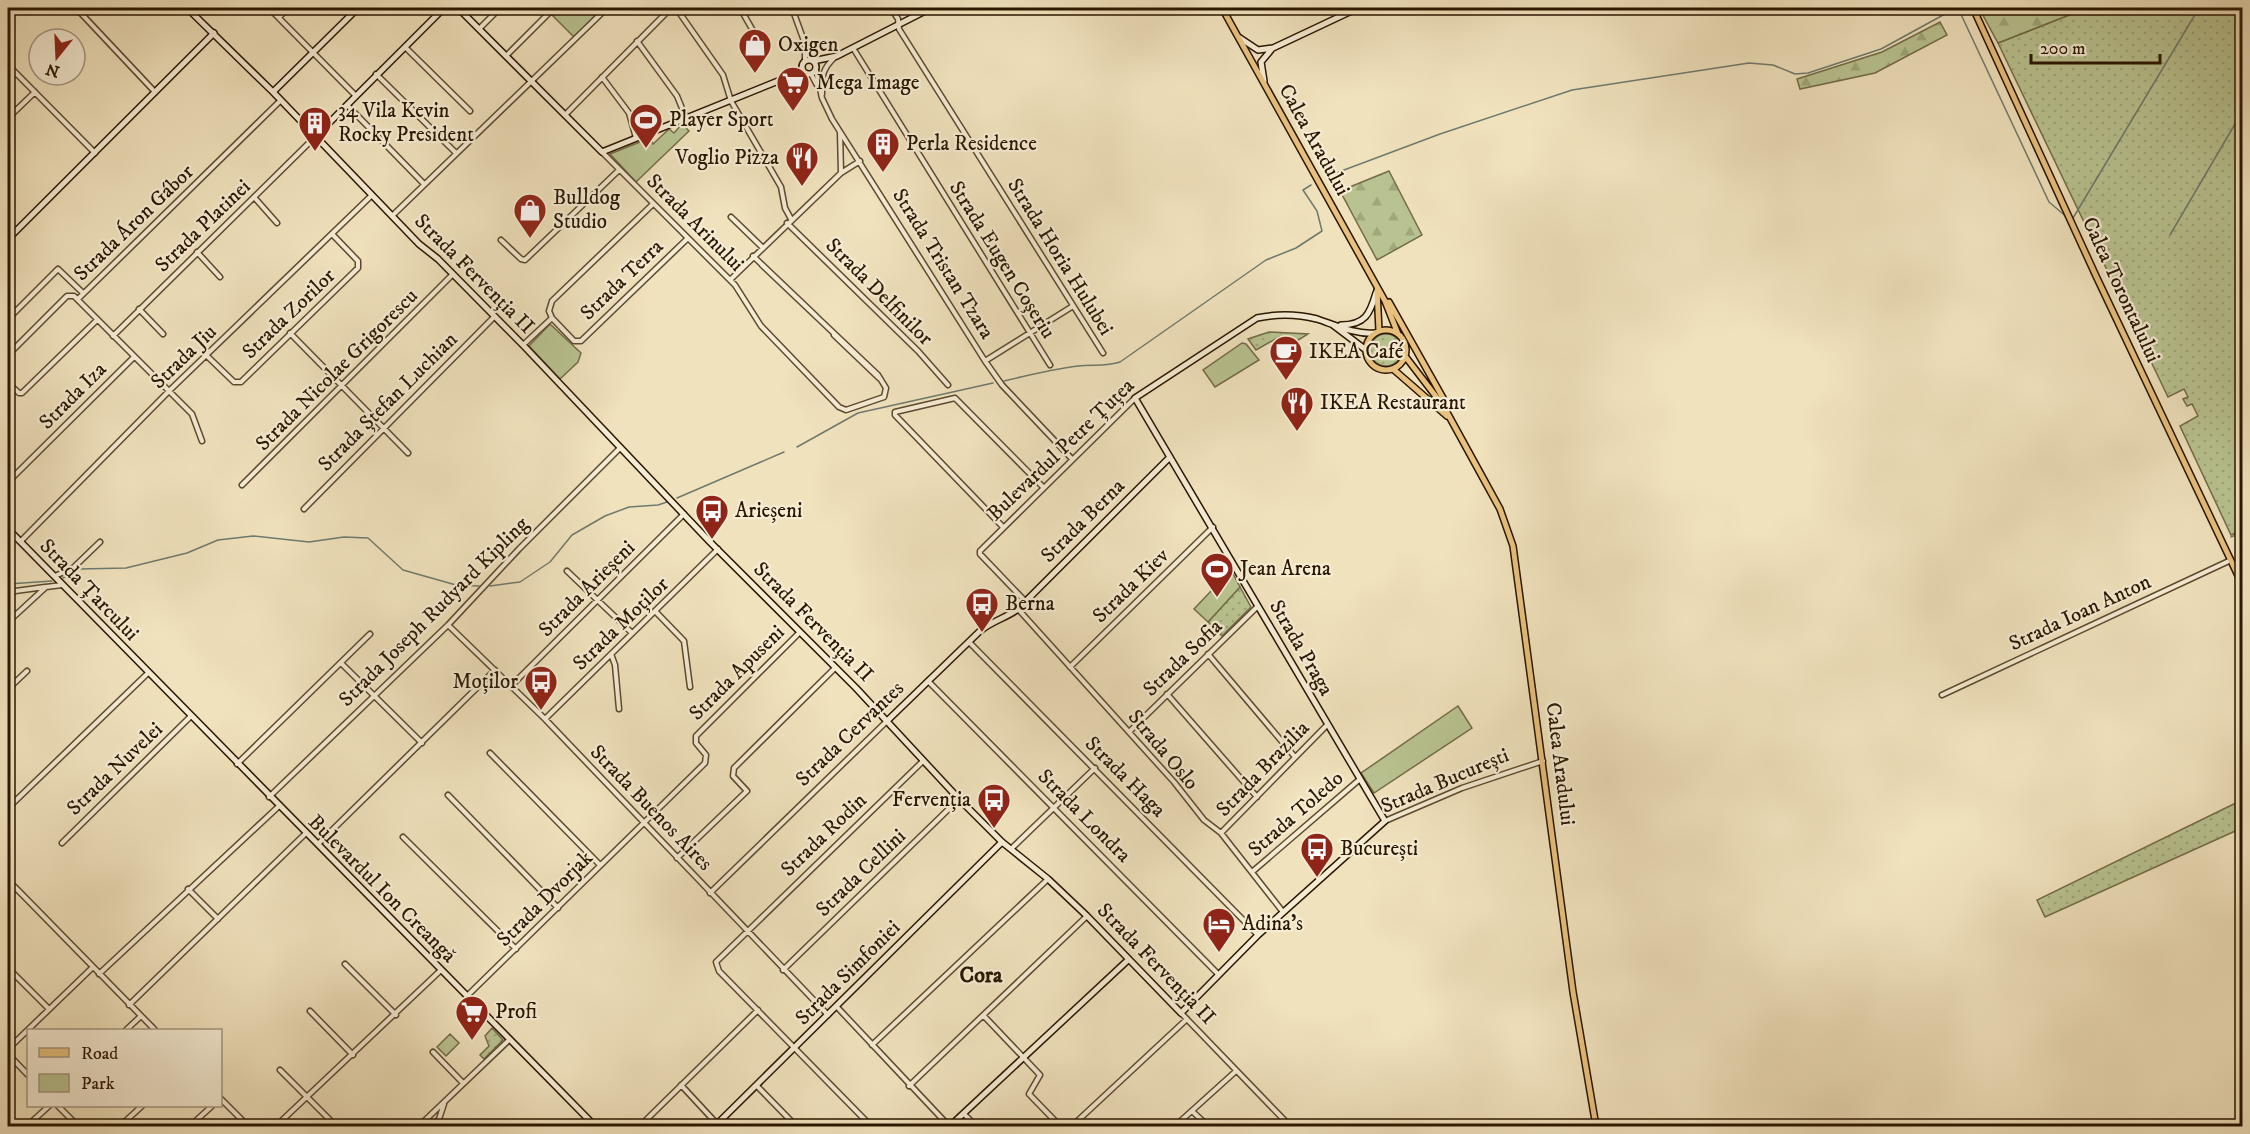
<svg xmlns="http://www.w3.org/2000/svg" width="2250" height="1134" font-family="'IM FELL DW Pica',serif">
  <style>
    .grass { fill: url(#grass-dots); stroke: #726c48; stroke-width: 1.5 }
    .forest { fill: url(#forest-firs); stroke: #726c48; stroke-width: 1.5 }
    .park { fill: #b9c391; stroke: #726c48; stroke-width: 1.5 }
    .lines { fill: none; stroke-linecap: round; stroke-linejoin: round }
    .stream { stroke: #6e7a6e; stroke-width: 1.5 }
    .taxiway { stroke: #8d7c5e; stroke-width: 12 }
    .street-casing { stroke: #5c492f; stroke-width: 7 }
    .secondary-casing { stroke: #2a1600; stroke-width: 8 }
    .primary-casing { stroke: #2a1600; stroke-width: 8 }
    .street { stroke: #f5ecd4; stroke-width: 4 }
    .secondary { stroke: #f5ecd4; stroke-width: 5 }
    .primary { stroke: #e8c17e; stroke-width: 5 }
    .labels { text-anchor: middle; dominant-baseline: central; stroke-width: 4.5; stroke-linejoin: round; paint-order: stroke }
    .poi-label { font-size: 21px; fill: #2a1600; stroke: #f5ecd4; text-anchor: start }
    .street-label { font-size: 21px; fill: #2a1600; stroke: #f5ecd4 }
    .neighbourhood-label { font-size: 22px; font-weight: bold; fill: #2a1600; stroke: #f5ecd4 }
  </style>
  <defs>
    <pattern id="grass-dots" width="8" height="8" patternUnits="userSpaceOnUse" patternTransform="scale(1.5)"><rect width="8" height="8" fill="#b9c391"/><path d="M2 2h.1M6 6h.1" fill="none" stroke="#9fa77b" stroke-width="1.8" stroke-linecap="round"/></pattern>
    <pattern id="forest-firs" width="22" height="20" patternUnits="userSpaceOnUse" patternTransform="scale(1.5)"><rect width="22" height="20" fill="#b9c391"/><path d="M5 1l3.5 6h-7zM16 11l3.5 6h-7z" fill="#9fa77b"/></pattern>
  </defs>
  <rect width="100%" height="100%" fill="#f0e2bd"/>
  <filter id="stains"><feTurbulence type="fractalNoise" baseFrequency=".00333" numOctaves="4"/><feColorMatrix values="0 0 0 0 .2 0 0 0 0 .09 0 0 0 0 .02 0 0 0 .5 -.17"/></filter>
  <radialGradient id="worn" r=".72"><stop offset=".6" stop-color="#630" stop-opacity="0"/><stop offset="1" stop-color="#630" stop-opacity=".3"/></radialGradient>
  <path class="grass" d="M2087,8H2242V530L2231,535L2180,426L2198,416L2192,404L2187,406L2183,399L2188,397L2184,389L2168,397L1998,43Z
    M1269,332L1308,334L1289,346L1284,338L1279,337L1256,350L1248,339Z
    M1370 350a16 16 0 1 1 32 0a16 16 0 1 1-32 0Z
    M1240,587L1251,607L1222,636L1208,622Z
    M2242,800V828L2045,917L2037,900Z
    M492,1028L503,1040L484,1059L480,1055L489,1046L485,1036Z"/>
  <path class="forest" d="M1979,8H2087L1998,43Z
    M1940,22L1947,35L1875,73L1800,89L1797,79L1882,52Z
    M1389,171L1422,235L1377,260L1340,191Z"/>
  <path class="park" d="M545,8H603L574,37Z
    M682,124L689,131L636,182L610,154L650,138L653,144L669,129L674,133Z
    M550,324L581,353L578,362L560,379L529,346Z
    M1242,343L1246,344L1259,360L1215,387L1203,370Z
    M1231,570L1240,587L1208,622L1194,609Z
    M1458,706L1472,728L1374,793L1361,773Z
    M450,1034L459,1043L446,1056L437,1047Z"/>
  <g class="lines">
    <path class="stream" d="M1958,8L2049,202L2069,219
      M1328,176L1440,134L1572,90L1749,63L1773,65L1795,74L1808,73L1881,49L1956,8
      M2073,218L2199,8
      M2170,235L2242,112
      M1004,381C1029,375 1053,369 1078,366C1093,364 1106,367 1120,362L1266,260L1296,248L1322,231L1317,211L1303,190L1311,185
      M797,447L858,413L993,383
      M677,498L784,452
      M2231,537L2242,532
      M63,578L79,569L126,568L187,553L218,540L253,536L309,542L344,537L368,538L403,570L456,585L479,586
      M8,584L52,581
      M490,586L520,582L550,562L572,535L605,516L629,507L658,505L667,502"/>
    <path class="taxiway" d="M2241,487L2242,486"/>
    <defs>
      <path id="street" d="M76,8L155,92
        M269,8L355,95
        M676,8L723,75L731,101L781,187L785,208L791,219
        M740,8L760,43
        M792,8L811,60
        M891,8L898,19L899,29L1103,353
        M279,17L289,8
        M479,29L500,8
        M637,41L677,96L686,118
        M405,47L470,111
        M805,47V61
        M853,48L1050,365
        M506,56L549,13
        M8,65L95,153
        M816,70L822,98L832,119L985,361L1002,385L1072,459
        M376,74L456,153
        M811,74L817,85
        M602,77L629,113L636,138
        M822,94C822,75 822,69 836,56
        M347,105L424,184
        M565,115L671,8
        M8,118L35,92
        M602,152L735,285L761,326L839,407L846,410L884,397L886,388L878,375L762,265
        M841,173L860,161
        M254,197L277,223
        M392,216L607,8
        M731,217L762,247
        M787,223L918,351L948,385
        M501,240L521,259L525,260L619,170
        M197,252L220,277
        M753,256L816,316
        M730,280L841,173L840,132
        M78,299L280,101
        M139,309L163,334
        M552,318L574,341H581L687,239
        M8,319L58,269L83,293
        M290,333L408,453
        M834,335L879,378
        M113,336L315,137
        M523,345L552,318L549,311L552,301L652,205
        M8,355L67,296H74L192,414L202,441
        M207,356L234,382H241L358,268V261L333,235
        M985,361L1073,306
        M8,383L19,393H22L97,320
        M8,482L134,357
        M242,485L452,275
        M304,509L494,317
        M1003,527L895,415V412L955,398L1043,487
        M21,541L169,391L371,196
        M567,571L632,633
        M55,576L73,568L100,542
        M8,592L45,587
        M1025,601L980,554V551L1135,398
        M1018,609L1174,782L1204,820L1221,833L1283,912
        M655,611L684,641L690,687
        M8,622L46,587L62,585
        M448,625L545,719L828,1015
        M969,642L1258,935
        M611,654L615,665L619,709
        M1208,654L1295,757
        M341,663L422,743
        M1070,667L1213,527
        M928,681L1218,974
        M511,686L684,514
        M8,689L27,671
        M1167,694L1257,797
        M1942,695L2231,560
        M545,719L718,549
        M1129,732L1257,607
        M490,753L600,865
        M237,764L370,634
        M448,795L558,908
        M269,797L448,625L519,549L620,448
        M8,808L147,674
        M1385,821L1462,788L1543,761
        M1221,833L1327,725
        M403,837L516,949
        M62,843L190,717
        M318,844L495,670
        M1012,848L1095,768
        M677,858L747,791L733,776L734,768L835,668
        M1252,872L1360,779
        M8,880L155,1030
        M188,889L218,919
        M710,893L887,721
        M345,964L396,1015
        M8,968L49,1009
        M783,970L959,799
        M99,974L278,807
        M467,996L705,763L706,755L696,743V736L800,632
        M129,1005L305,834
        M837,1007L949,1126
        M310,1011L353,1055
        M1181,1013L1290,1126
        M984,1016L1040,1075L1029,1094L1060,1126
        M126,1030L141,1016
        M872,1045L1048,879
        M8,1049L93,967
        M433,1052L463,1083
        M8,1054L28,1075
        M280,1070L330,1120
        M681,1085L719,1126
        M757,1086L796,1126
        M909,1086L1087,916
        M220,1098L248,1126
        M58,1106L78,1126
        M1192,1111L1208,1126
        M964,1114L976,1126
        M644,1122L758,1010
        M27,1126L49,1106
        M120,1126L142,1106
        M190,1126L212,1106
        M276,1126L441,970
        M419,1126L509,1040
        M432,1126L439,1119L444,1104
        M871,1126L719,971L716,962L923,761
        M1072,1126L1187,1019
        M1175,1126L1236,1071"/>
      <path id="secondary" d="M187,8L273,92L419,244L438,259L523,345L710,542L856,688L959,799L1002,842L1048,879L1087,916L1181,1013L1258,935L1385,821L1135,398L1257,318C1276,314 1297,314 1317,319C1335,325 1356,335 1375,333
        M458,8L602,152L803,71
        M1240,38L1258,50L1273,48L1358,8
        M802 67a7 7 0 1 1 14 0a7 7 0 1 1-14 0Z
        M813,61L837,56L931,8
        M1264,81L1261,62L1271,50
        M273,92L358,8
        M315,137L444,8
        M8,239L214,33
        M1333,325L1366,350
        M1341,325C1365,325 1370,314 1376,293
        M8,529L595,1126
        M887,721L980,631C992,621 1006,618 1018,609L1170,457
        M715,1126L1002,842
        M950,1126L1128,960"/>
      <path id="primary" d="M1222,8L1385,301L1398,334
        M1973,8L2096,276L2242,584
        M1377,290L1379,331
        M1389,302L1443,398
        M1366 350a20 20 0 1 1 40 0a20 20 0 1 1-40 0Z
        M1405,356L1444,407L1500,509L1513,546L1573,992L1596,1126
        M1393,369L1447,416"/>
    </defs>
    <use href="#street" class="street-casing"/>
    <use href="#secondary" class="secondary-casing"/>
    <use href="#primary" class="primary-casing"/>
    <use href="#street" class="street"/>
    <use href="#secondary" class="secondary"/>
    <use href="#primary" class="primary"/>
  </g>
  <defs>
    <symbol id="shop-pin" viewBox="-11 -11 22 30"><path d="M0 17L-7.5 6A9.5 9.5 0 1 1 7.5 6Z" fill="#8f2418" stroke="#f5ecd4"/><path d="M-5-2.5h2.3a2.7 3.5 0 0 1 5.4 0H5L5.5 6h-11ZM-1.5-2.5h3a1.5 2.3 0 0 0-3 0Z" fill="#fff"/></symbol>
    <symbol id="supermarket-pin" viewBox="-11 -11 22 30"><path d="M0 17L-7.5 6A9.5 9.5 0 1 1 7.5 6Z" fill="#8f2418" stroke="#f5ecd4"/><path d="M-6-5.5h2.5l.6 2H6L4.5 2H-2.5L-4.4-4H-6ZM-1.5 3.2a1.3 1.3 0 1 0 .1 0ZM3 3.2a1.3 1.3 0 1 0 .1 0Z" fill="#fff"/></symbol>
    <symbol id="stadium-pin" viewBox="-11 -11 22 30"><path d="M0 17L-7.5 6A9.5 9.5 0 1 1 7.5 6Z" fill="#8f2418" stroke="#f5ecd4"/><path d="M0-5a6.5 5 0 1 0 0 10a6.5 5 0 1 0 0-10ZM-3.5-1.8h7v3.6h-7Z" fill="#fff"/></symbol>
    <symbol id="building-pin" viewBox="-11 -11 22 30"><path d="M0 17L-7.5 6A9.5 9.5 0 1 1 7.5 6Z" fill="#8f2418" stroke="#f5ecd4"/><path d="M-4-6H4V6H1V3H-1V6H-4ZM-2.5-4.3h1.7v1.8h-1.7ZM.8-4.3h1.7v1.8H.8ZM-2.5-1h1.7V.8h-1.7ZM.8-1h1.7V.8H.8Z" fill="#fff"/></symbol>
    <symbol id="restaurant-pin" viewBox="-11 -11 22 30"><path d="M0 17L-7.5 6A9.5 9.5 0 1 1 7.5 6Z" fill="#8f2418" stroke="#f5ecd4"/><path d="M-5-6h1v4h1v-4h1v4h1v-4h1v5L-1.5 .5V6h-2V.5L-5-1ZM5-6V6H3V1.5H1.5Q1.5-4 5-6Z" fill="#fff"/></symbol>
    <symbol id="cafe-pin" viewBox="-11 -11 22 30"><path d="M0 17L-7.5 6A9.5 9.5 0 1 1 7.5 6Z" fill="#8f2418" stroke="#f5ecd4"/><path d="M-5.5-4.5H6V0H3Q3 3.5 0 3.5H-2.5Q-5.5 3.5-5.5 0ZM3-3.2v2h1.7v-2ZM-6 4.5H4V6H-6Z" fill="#fff"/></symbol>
    <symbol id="bus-pin" viewBox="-11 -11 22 30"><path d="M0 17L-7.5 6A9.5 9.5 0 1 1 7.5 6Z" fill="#8f2418" stroke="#f5ecd4"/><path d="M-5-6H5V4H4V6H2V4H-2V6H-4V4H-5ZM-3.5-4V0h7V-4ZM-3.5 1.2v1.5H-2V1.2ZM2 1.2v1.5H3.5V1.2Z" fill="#fff"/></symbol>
    <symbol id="hotel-pin" viewBox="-11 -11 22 30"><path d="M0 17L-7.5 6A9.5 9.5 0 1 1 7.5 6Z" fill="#8f2418" stroke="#f5ecd4"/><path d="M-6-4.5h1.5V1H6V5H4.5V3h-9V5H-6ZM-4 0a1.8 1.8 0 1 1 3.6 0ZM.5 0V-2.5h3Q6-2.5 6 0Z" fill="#fff"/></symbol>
  </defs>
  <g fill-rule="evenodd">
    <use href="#shop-pin" x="736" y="26" width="38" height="52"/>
    <use href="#supermarket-pin" x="774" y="64" width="38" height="52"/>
    <use href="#stadium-pin" x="627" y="101" width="38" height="52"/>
    <use href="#building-pin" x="296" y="104" width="38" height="52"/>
    <use href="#building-pin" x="864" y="125" width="38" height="52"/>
    <use href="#restaurant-pin" x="783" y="139" width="38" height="52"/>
    <use href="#shop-pin" x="511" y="191" width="38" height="52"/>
    <use href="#cafe-pin" x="1267" y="333" width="38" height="52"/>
    <use href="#restaurant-pin" x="1278" y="384" width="38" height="52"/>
    <use href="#bus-pin" x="693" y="492" width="38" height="52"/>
    <use href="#stadium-pin" x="1198" y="550" width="38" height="52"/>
    <use href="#bus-pin" x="963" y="585" width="38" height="52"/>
    <use href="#bus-pin" x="522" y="663" width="38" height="52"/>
    <use href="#bus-pin" x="975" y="781" width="38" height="52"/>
    <use href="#bus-pin" x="1298" y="830" width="38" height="52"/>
    <use href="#hotel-pin" x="1200" y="905" width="38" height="52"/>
    <use href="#supermarket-pin" x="453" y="993" width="38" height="52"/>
  </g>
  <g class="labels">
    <g class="poi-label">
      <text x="778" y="45">Oxigen</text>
      <text x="816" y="83">Mega Image</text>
      <text x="338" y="111">34 Vila Kevin<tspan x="338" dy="24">Rocky President</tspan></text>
      <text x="669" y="120">Player Sport</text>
      <text x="906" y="144">Perla Residence</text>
      <text x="779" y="158" text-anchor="end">Voglio Pizza</text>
      <text x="553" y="198">Bulldog<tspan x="553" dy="24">Studio</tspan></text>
      <text x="1309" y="352">IKEA Café</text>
      <text x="1320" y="403">IKEA Restaurant</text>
      <text x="735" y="511">Arieșeni</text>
      <text x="1240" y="569">Jean Arena</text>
      <text x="1005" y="604">Berna</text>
      <text x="518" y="682" text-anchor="end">Moților</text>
      <text x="971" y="800" text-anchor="end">Fervenția</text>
      <text x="1340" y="849">București</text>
      <text x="1242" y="924">Adina's</text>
      <text x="495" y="1012">Profi</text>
    </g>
    <g class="street-label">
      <text transform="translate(1314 140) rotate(61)">Calea Aradului</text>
      <text transform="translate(134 223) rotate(-44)">Strada Áron Gábor</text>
      <text transform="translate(695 223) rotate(45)">Strada Arinului</text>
      <text transform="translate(203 226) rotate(-44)">Strada Platinei</text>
      <text transform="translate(1060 257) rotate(58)">Strada Horia Hulubei</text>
      <text transform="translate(1002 260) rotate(58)">Strada Eugen Coșeriu</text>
      <text transform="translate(943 264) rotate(58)">Strada Tristan Tzara</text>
      <text transform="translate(474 274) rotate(45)">Strada Fervenția II</text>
      <text transform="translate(622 280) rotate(-44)">Strada Terra</text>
      <text transform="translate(2121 290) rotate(65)">Calea Torontalului</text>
      <text transform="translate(879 292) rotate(45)">Strada Delfinilor</text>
      <text transform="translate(289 314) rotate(-44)">Strada Zorilor</text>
      <text transform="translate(184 357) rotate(-44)">Strada Jiu</text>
      <text transform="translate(337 370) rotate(-45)">Strada Nicolae Grigorescu</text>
      <text transform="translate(73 396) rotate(-45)">Strada Iza</text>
      <text transform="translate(388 402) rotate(-45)">Strada Ștefan Luchian</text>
      <text transform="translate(1061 450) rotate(-44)">Bulevardul Petre Țuțea</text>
      <text transform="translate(1083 521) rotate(-45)">Strada Berna</text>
      <text transform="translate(1131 586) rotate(-44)">Strada Kiev</text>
      <text transform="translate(587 589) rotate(-45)">Strada Arieșeni</text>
      <text transform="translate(89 590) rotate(46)">Strada Țarcului</text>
      <text transform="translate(434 612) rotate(-45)">Strada Joseph Rudyard Kipling</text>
      <text transform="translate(2080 613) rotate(-25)">Strada Ioan Anton</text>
      <text transform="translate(813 622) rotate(45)">Strada Fervenția II</text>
      <text transform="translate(621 624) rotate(-44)">Strada Moților</text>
      <text transform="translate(1301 648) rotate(60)">Strada Praga</text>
      <text transform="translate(1183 658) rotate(-44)">Strada Sofia</text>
      <text transform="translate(737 673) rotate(-45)">Strada Apuseni</text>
      <text transform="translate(850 734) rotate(-44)">Strada Cervantes</text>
      <text transform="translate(1163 750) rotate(50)">Strada Oslo</text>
      <text transform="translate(1560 764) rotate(83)">Calea Aradului</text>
      <text transform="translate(115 769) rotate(-44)">Strada Nuvelei</text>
      <text transform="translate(1263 769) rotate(-46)">Strada Brazilia</text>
      <text transform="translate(1125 777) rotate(45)">Strada Haga</text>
      <text transform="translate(1445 781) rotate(-23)">Strada București</text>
      <text transform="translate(651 808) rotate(46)">Strada Buenos Aires</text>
      <text transform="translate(1296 814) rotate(-41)">Strada Toledo</text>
      <text transform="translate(1084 816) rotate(45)">Strada Londra</text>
      <text transform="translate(824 835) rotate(-44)">Strada Rodin</text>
      <text transform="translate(861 873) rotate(-44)">Strada Cellini</text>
      <text transform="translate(382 889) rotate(45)">Bulevardul Ion Creangă</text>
      <text transform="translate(545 899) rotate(-45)">Strada Dvorjak</text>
      <text transform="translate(1156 964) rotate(46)">Strada Fervenția II</text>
      <text transform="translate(848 973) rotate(-45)">Strada Simfoniei</text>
    </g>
    <g class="neighbourhood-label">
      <text x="981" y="975">Cora</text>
    </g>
  </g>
  <rect width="2250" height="1134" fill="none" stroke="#f0e2bd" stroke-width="30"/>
  <rect x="9" y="9" width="2232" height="1116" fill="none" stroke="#2a1600" stroke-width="3"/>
  <rect x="15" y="15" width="2220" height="1104" fill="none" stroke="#2a1600" stroke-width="1.5"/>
  <rect x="27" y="1029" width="195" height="78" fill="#f5ecd4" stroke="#a4967f" stroke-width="1.5"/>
  <rect x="39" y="1048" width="30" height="9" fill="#e8c17e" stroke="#a4967f" stroke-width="1.5"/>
  <text x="81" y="1059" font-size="18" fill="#2a1600">Road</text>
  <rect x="39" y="1074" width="30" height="18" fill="#b9c391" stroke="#a4967f" stroke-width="1.5"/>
  <text x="81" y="1089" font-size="18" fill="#2a1600">Park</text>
  <g transform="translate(57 57) rotate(198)"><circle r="28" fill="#f5ecd4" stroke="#a4967f" stroke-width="1.5"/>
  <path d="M0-4.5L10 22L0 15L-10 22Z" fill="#8f2418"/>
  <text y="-9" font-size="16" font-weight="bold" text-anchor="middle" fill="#2a1600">N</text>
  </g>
  <path d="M2031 54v9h129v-9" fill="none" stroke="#2a1600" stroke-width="3"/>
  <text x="2040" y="54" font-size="18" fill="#2a1600" stroke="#f5ecd4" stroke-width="4.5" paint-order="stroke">200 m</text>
  <rect width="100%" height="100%" filter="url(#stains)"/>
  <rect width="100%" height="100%" fill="url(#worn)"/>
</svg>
